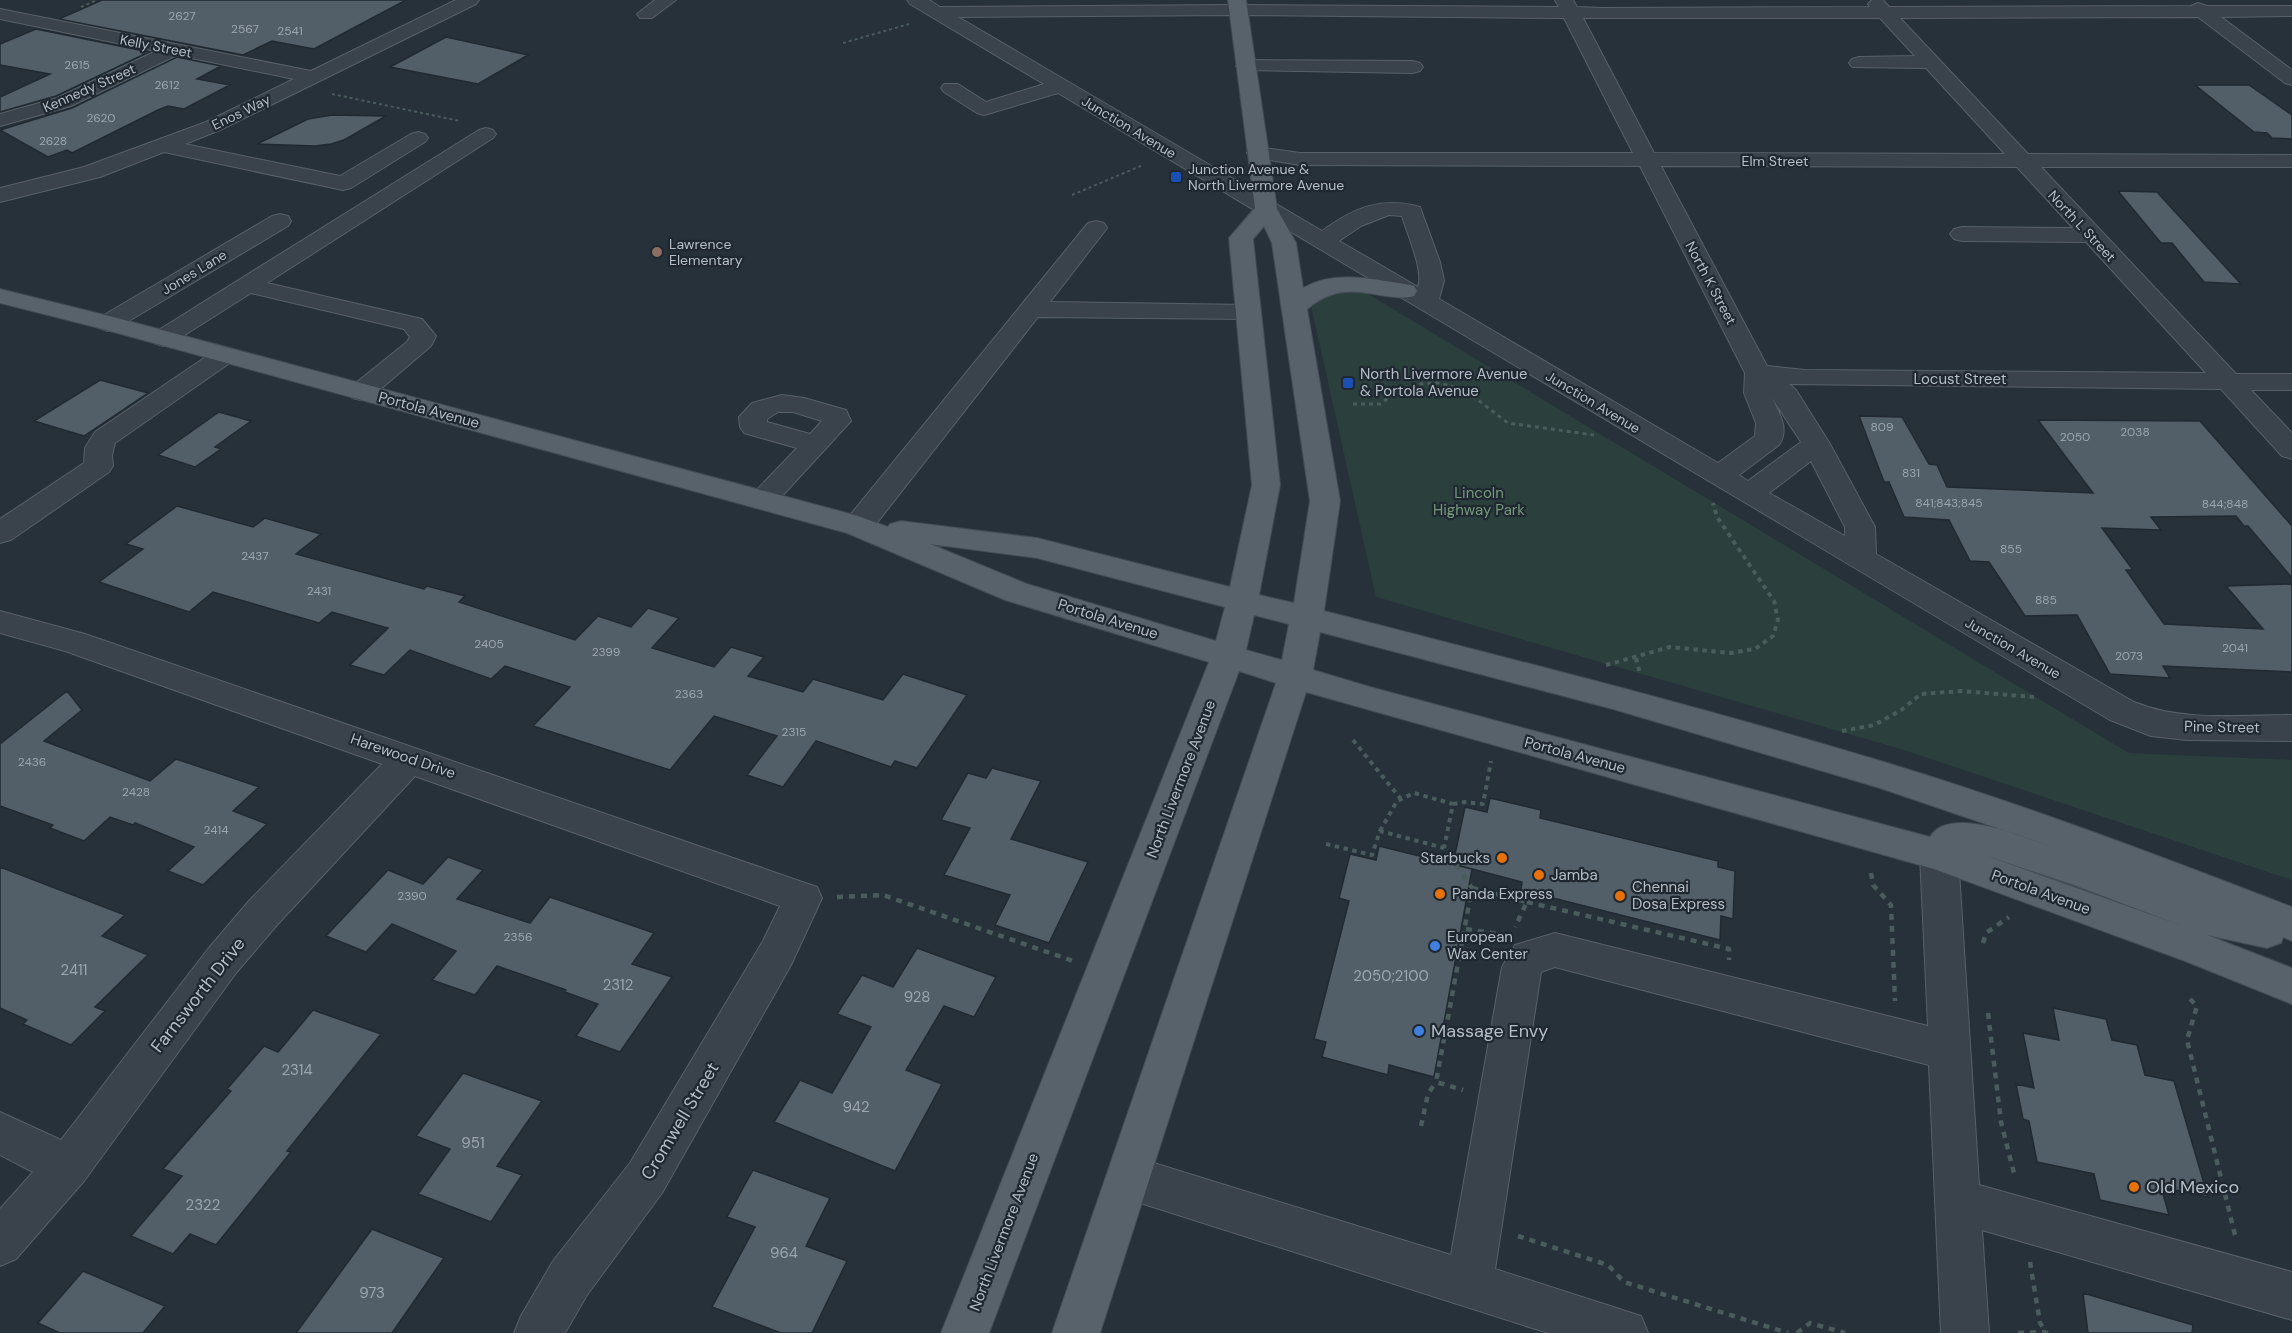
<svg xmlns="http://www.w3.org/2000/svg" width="2292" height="1333" font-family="'DM Sans',sans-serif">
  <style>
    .green { fill: #2b3f3d }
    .building { fill: #525e68; stroke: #212a32; stroke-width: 1.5 }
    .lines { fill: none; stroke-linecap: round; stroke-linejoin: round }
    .minor-casing { stroke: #586169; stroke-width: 2 }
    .major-casing { stroke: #434c54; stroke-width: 2 }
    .path-far3 { stroke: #4a5c5c; stroke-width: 2; stroke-dasharray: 3 3; stroke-linecap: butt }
    .path-far2 { stroke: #4a5c5c; stroke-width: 3; stroke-dasharray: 4 4; stroke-linecap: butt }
    .path-far1 { stroke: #4a5c5c; stroke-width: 4; stroke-dasharray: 4.5 4.5; stroke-linecap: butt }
    .path { stroke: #4a5c5c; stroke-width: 4.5; stroke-dasharray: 6 6; stroke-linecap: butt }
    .minor { fill: #3a434b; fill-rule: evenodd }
    .major { fill: #58626b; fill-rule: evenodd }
    .transit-dot { fill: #1a4fb4; stroke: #1f2830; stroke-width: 2 }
    .education-dot { fill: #8d6e63; stroke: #1f2830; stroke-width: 2 }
    .food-dot { fill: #e8710a; stroke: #1f2830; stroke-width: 2 }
    .shop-dot { fill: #3f7fe0; stroke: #1f2830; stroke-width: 2 }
    .labels { text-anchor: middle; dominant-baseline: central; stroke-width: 4.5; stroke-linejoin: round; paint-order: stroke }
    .number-label { font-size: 12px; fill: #9ca6ae }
    .far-street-label { font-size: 14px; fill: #b5bec6; stroke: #1f2830 }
    .far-poi-label { font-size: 14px; fill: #b5bec6; stroke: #1f2830; text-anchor: start }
    .poi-label { font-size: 15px; fill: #b5bec6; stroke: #1f2830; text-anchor: start }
    .street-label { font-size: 15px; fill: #b5bec6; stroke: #1f2830 }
    .park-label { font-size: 15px; fill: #76997a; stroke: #1f2830 }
    .near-number-label { font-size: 15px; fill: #9ca6ae }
    .near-street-label { font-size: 18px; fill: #b5bec6; stroke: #1f2830 }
    .near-poi-label { font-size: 18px; fill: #b5bec6; stroke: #1f2830; text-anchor: start }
  </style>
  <rect width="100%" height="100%" fill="#26313a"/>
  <path class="green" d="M1345,280L2129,753L2292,760V880L1904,750L1376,597L1308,292Z"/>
  <path class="building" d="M102,0H406L314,49L272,41L243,55L59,19Z
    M36,29L149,52L56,96L0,112V97L50,74L0,65V44Z
    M446,37L528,55L478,84L390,67Z
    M177,57L221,66L197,79L230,85L184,109L168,106L158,110L72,153L67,150L48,157L0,130L72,108Z
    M2195,85H2249L2292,115V139L2272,138L2267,133L2254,132Z
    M332,115L386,116L344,140L331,144L315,146L257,144L308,119Z
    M2118,191L2157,192L2241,284L2204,282L2172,243H2161Z
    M100,380L148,393L84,436L34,421Z
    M219,412L251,421L215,447L221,449L195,467L158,455Z
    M1859,416L1902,417L1929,464L1937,465L1947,487L2093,493L2038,420L2200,421L2292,526V578L2248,526H2244L2236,516L2151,517L2161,530L2102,528L2133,570H2126L2164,624L2263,629L2226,586L2292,584V672L2163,666L2170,678L2110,674L2077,615L2025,616L1989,562L1970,561L1949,520L1904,517L1889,482H1884Z
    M177,506L253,527L265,518L321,534L296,554L424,589L427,586L465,596L459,602L575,640L598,616L631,627L648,608L679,618L652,648L714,667L731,647L764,657L748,676L803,692L813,679L883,700L903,674L967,695L917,768L895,761L891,767L816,741L783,787L747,775L777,736L714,716L670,770L533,726L570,687L505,666L491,679L410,650L384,675L350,665L388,628L332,612L319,623L213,592L189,612L99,582L143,549L126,544Z
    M67,691L82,710L44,741L150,781L176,759L230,777L259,787L233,811L267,824L203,885L168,871L194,847L135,823L133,825L110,817L84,841L50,828L53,825L0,806V744Z
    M992,768L1041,781L1011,839L1088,862L1049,943L995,925L1010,895L944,875L970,828L941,820L968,773L986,778Z
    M1490,798L1541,810L1540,818L1718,861V867L1735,871L1733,919L1721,916L1720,940L1521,890L1522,882L1453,864L1465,807L1487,812Z
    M1379,846L1472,869L1434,1077L1389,1065L1388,1075L1322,1057L1326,1042L1314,1039L1349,901L1339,898L1350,854L1376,860Z
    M448,857L483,870L457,899L530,923L550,897L654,933L632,964L672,977L620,1052L576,1036L598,1004L565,992L566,990L497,966L475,995L432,980L456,951L392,924L366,952L326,936L388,870L423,884Z
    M0,867L125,915L102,936L148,955L95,1007L105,1011L71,1045L23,1024L27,1020L0,1008Z
    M917,948L996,977L974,1017L944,1006L906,1070L942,1084L895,1171L774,1122L800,1080L832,1093L871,1027L837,1014L862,975L893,987Z
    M2053,1008L2106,1019L2112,1040L2137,1045L2145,1075L2174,1081L2208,1197L2161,1187L2169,1215L2100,1200L2094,1174L2037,1162L2029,1121L2023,1119L2016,1084L2034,1088L2023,1033L2059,1040Z
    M313,1010L381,1034L287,1151L291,1152L216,1245L190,1234L173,1254L131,1236L182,1176L163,1169L231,1091L227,1089L264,1046L278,1052Z
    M463,1073L542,1101L497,1166L522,1175L491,1222L418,1194L450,1149L416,1136Z
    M753,1170L830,1198L806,1246L847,1261L812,1333H781L712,1307L755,1227L727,1217Z
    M372,1229L444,1258L392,1333H296Z
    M83,1271L165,1306L143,1333H60L38,1323Z
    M2083,1293L2193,1325L2192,1333H2088Z"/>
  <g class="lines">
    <defs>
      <path id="minor" d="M456,0H479L476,4L220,130L185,144L340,176L411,134L418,132L425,134L428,138L425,142L351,188L343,190L164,152L100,177L0,202V188L84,167L206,122L294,79L177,55L71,106L0,126V114L57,98L156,51L0,19V9L311,71Z
        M655,0H676L652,18H640L637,14Z
        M907,0H929L940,7L1237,5L1559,7L1555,0H1573L1577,7L1601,8L1870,7L1868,4L1872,0H1883L1889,7L2191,6L2198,3L2207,6H2292V16L2221,17L2292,70V85L2285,83L2198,17L1900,18L2028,154L2292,155V167H2041L2236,374H2292V390H2251L2292,433V459L2282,456L2221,389L1789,384L1796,390L1830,444L1875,527L1876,554L2134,702C2182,722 2240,715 2292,715V741L2187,740L2151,736L2110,720L1058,93L984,115L977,113L944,92L941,88L944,84H958L986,102L1044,84L910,4ZM1237,15L1564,18L1633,153H1300L1258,147L1251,149L1247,153L1251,157L1300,165L1640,166L1745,373L1744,393L1756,423L1755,436L1718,463L1439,299L1444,281L1440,262L1420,207C1381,196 1354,208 1322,231L958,17ZM1583,18H1880L1915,56L1859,57L1852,59L1849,63L1852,67L1926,68L2005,154L1654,153ZM1661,166L2017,167L2073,228L1962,227L1954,229L1950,234L1954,239L1962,241L2086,242L2206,373L1805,370L1767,366ZM1389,215L1402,216C1407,234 1424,270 1418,287L1339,241L1361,226ZM1772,398L1801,442L1748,481L1739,475L1779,445C1790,429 1779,413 1772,398ZM1811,461L1845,527V536L1769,493Z
        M1246,60L1413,61L1420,63L1423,67L1420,71L1413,73L1239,70L1236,66L1239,62Z
        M486,128L493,130L496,134L493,138L267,283L422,319L436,336L431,346L370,398L361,400L352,398L348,392L352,386L407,342L410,337L404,329L251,293L172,343L163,346L154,343L150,338L154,333L479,130Z
        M280,214L288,216L291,221L288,226L117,328L108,331L99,328L95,323L99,318L272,216Z
        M1096,221L1104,223L1107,228L1050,302L1248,305L1257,307L1260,312L1257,317L1248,319L1038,317L869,533L858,536L847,533L843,526L847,519L1088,223Z
        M225,347L234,350L238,355L234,360L115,443L112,455L113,466L109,472L11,540L0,543V519L84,463L85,448L95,432L216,350Z
        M782,395L804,398L846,410L851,421L772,507L762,509L752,507L747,500L797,448L744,433L740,427L739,417L752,403ZM778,412H793L822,421L810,434L767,422V419Z
        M0,611L85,634L817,887L822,898L791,965L662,1193L587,1295L565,1333H514L521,1316L553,1261L630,1163L763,941L780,906L415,776L277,925L236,973L84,1181L16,1259L0,1266V1209L33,1172L0,1155V1112L61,1140L208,949L249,901L382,764L65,651L0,633Z
        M1939,840L1952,844L1958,855L1979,1185L2292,1272V1320L1982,1230L1989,1333H1941L1929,1065L1555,967L1541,972L1495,1269L1641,1316L1648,1333H1548L1128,1199L1112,1192L1106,1177L1112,1162L1128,1155L1451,1255L1502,967L1515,945L1555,933L1928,1026L1920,855L1926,844Z"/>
      <path id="major" d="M1228,0H1246L1277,209L1296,243L1303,288C1334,270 1371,279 1405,284L1414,286L1417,291L1414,296C1404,299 1396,297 1386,296C1353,290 1334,287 1307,309L1340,501L1324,611C1511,659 1699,706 1884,762C2023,804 2157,855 2292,907V941L2283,937L2281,943L2267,948L2207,935L2292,968V1004L2185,961L1934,869L1306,692L1100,1333H1052L1276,683L1239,671L989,1333H941L1209,662L1005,600L847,533L99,328L0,303V289L117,318L858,516L888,527L890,524L901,521L1037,538L1230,587L1252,485L1229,238L1255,208ZM1264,226L1272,243L1310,501L1294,603L1259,595L1280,485L1253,239ZM930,544L1037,558L1225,607L1216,641L1027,584ZM1254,615L1289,624L1282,660L1246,650ZM1320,632L1613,709L1880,788L2050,846C2023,837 1949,805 1930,837L1370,687L1313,670ZM1984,855L2074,885L2180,925Z"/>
    </defs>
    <use href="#minor" class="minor-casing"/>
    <use href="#major" class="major-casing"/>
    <path class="path-far3" d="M81,7L97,0
      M843,43L909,24
      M332,94L460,121
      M1072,195L1143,165"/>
    <path class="path-far2" d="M1353,404H1380L1401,389L1416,384L1439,383L1465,390L1508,423L1594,435"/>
    <path class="path-far1" d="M1636,658L1640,674
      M1606,665L1670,647L1731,653L1755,649L1773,636L1778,620L1774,601L1717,517L1713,503
      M1842,731L1874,725L1900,711L1921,694L1962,691L2034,697
      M1353,740L1401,799
      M1453,804L1465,802L1483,804L1491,761
      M1380,831L1397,801L1414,793L1453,804L1444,848
      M1326,844L1372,855L1380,831L1444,848L1457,867"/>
    <path class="path" d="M1456,865L1472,888L1436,1082L1463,1090
      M1871,873L1873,885L1891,905L1895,1001
      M1472,888L1527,902L1515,927
      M837,897L883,895L1073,961
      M1527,902L1729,949V960
      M1466,929L1504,935
      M1983,943L1986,933L2009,917
      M2190,999L2197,1006L2187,1040L2236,1239
      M1988,1013L2001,1122L2015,1177
      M1421,1126L1428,1094L1436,1082
      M1518,1236L1608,1265L1624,1282L1788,1333
      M2030,1262L2040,1323L2047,1333
      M1797,1333L1810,1323L1845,1333
      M2018,1333L2046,1332"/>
    <use href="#minor" class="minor"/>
    <use href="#major" class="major"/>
  </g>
  <g class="transit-dot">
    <rect x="1170" y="171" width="12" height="12" rx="3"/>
    <rect x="1342" y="377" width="12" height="12" rx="3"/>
  </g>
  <circle class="education-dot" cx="657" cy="252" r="6"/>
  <g class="food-dot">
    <circle cx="1502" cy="858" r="6"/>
    <circle cx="1539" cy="875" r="6"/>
    <circle cx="1440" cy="894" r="6"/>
    <circle cx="1620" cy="896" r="6"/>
    <circle cx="2134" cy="1187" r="6"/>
  </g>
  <g class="shop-dot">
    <circle cx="1435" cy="946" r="6"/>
    <circle cx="1419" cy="1031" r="6"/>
  </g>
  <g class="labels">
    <g class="number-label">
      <text x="182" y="16">2627</text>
      <text x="245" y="29">2567</text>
      <text x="290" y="31">2541</text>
      <text x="77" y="65">2615</text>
      <text x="167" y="85">2612</text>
      <text x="101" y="118">2620</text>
      <text x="53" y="141">2628</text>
      <text x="1882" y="427">809</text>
      <text x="2135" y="432">2038</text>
      <text x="2075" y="437">2050</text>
      <text x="1911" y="473">831</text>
      <text x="1949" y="503">841;843;845</text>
      <text x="2225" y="504">844;848</text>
      <text x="2011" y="549">855</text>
      <text x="255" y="556">2437</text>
      <text x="319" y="591">2431</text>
      <text x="2046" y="600">885</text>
      <text x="489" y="644">2405</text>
      <text x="2235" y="648">2041</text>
      <text x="606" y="652">2399</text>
      <text x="2129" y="656">2073</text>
      <text x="689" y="694">2363</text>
      <text x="794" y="732">2315</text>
      <text x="32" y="762">2436</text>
      <text x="136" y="792">2428</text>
      <text x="216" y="830">2414</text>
      <text x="412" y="896">2390</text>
      <text x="518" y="937">2356</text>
    </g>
    <g class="far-street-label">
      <text transform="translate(156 46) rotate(11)">Kelly Street</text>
      <text transform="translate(89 88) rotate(-24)">Kennedy Street</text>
      <text transform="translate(241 112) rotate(-26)">Enos Way</text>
      <text transform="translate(1129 127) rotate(31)">Junction Avenue</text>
      <text x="1775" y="161">Elm Street</text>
      <text transform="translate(2082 226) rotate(47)">North L Street</text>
      <text transform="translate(194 272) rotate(-31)">Jones Lane</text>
      <text transform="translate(1711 283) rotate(62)">North K Street</text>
      <text transform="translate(1593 402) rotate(31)">Junction Avenue</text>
      <text transform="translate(2013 648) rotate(30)">Junction Avenue</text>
    </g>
    <g class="far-poi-label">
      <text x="1188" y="169">Junction Avenue &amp;<tspan x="1188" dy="16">North Livermore Avenue</tspan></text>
      <text x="669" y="244">Lawrence<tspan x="669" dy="16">Elementary</tspan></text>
    </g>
    <g class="poi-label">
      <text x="1360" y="374">North Livermore Avenue<tspan x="1360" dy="17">&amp; Portola Avenue</tspan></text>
      <text x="1490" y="858" text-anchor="end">Starbucks</text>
      <text x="1551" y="875">Jamba</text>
      <text x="1632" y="887">Chennai<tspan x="1632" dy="17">Dosa Express</tspan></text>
      <text x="1452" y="894">Panda Express</text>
      <text x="1447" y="937">European<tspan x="1447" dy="17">Wax Center</tspan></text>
    </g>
    <g class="street-label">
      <text x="1960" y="379">Locust Street</text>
      <text transform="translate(429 410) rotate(15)">Portola Avenue</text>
      <text transform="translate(1108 619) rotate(17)">Portola Avenue</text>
      <text transform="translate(2222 727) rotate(1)">Pine Street</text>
      <text transform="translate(1575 755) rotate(15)">Portola Avenue</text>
      <text transform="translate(403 756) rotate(19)">Harewood Drive</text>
      <text transform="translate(1181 779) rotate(-69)">North Livermore Avenue</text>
      <text transform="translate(2041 892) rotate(20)">Portola Avenue</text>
      <text transform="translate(1004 1232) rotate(-69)">North Livermore Avenue</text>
    </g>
    <g class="park-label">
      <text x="1479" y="493">Lincoln<tspan x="1479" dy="17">Highway Park</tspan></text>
    </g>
    <g class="near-number-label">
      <text x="74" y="970">2411</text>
      <text x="1391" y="976">2050;2100</text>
      <text x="618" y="985">2312</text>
      <text x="917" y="997">928</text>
      <text x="297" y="1070">2314</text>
      <text x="856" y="1107">942</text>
      <text x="473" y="1143">951</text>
      <text x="203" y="1205">2322</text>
      <text x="784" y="1253">964</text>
      <text x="372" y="1293">973</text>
    </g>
    <g class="near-street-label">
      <text transform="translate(198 995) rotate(-52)">Farnsworth Drive</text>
      <text transform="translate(680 1121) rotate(-59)">Cromwell Street</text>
    </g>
    <g class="near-poi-label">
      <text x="1431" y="1031">Massage Envy</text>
      <text x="2146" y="1187">Old Mexico</text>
    </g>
  </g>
</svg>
